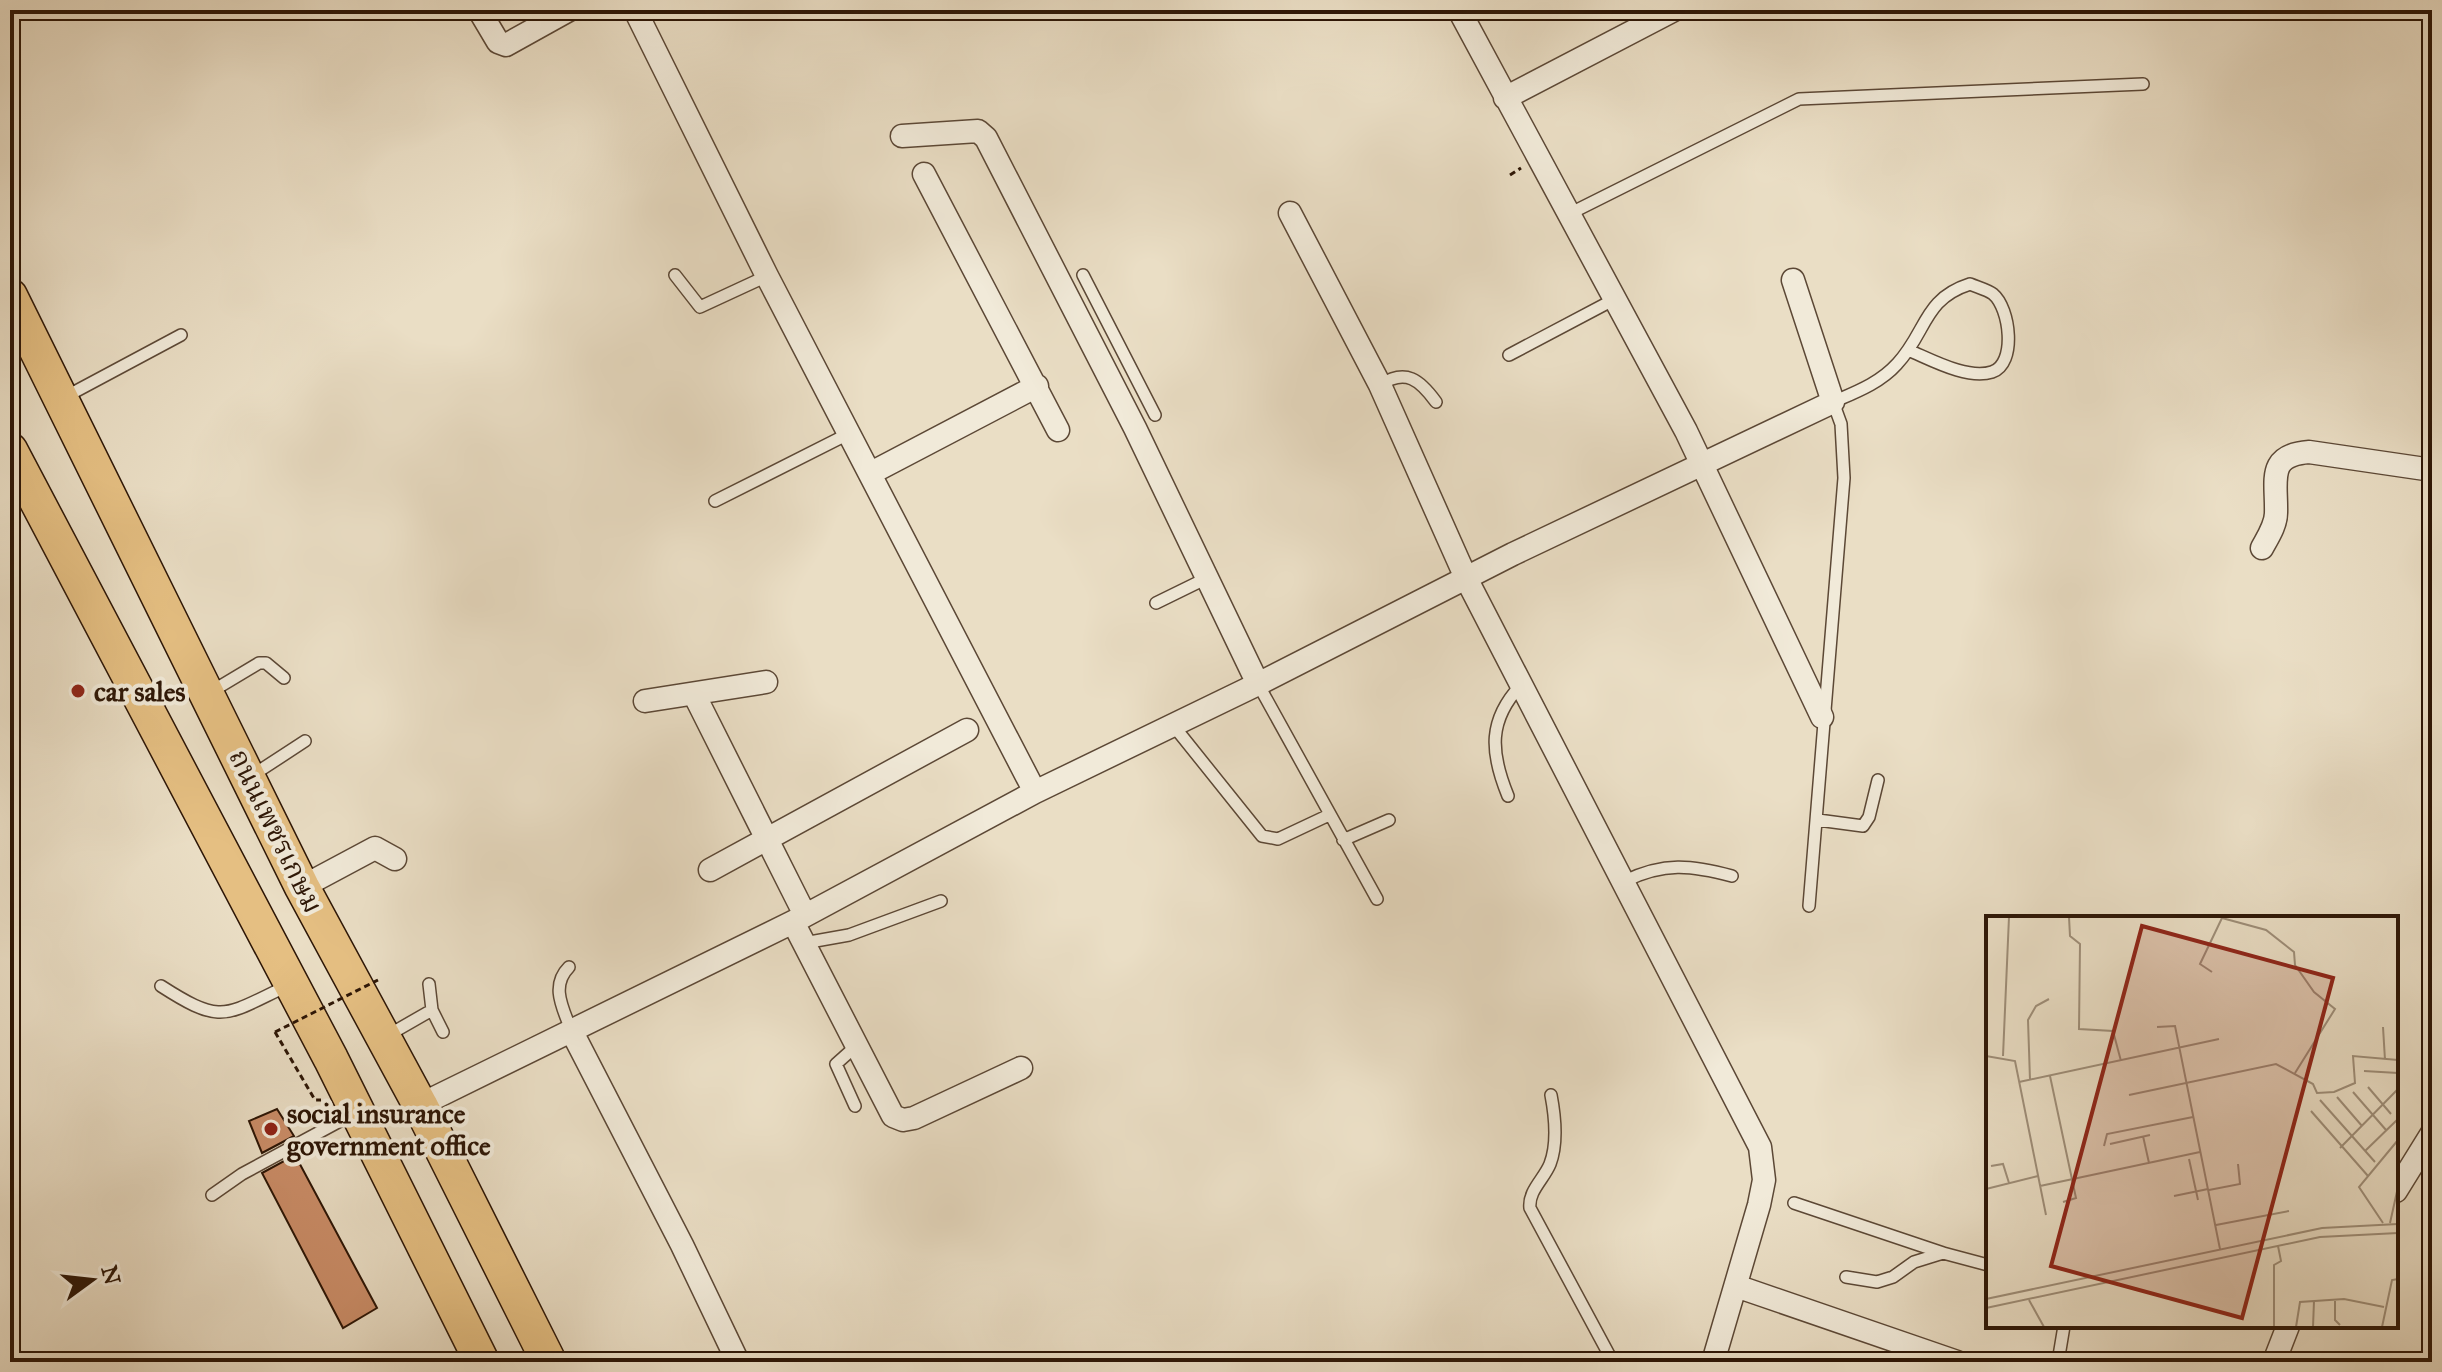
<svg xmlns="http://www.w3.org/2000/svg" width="2442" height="1372" font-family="'IM FELL Great Primer','Noto Serif Thai',serif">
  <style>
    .building { fill: #ca8d68; stroke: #2d1606; stroke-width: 2 }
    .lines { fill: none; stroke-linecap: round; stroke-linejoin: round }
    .lane-casing { stroke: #5c4836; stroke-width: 14 }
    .street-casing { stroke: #5c4836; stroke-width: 25 }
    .primary-casing { stroke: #2d1606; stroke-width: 37 }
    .path { stroke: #2d1606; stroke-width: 3; stroke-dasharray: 6 4; stroke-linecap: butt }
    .lane { stroke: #f1ead9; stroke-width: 11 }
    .street { stroke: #f1ead9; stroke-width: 22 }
    .primary { stroke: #e5bf82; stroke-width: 34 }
    .path-bridge { stroke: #2d1606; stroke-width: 3; stroke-dasharray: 6 4; stroke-linecap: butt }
    .poi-dot { fill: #8f2418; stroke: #f1ead9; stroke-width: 3 }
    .labels { text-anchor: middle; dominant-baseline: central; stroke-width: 8; stroke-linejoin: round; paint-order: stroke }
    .poi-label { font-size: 28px; font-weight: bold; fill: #2d1606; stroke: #f1ead9; text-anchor: start }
    .street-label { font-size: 28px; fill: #2d1606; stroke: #f1ead9 }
    .inset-road { fill: none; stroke: #9e8e79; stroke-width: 2 }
    .view { fill: #8f2418; fill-opacity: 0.15; stroke: #8f2418; stroke-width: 4 }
    .inset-edge { fill: none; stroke: #2d1606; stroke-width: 4 }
  </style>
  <rect width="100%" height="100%" fill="#eadec5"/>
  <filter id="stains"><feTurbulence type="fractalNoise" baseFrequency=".0025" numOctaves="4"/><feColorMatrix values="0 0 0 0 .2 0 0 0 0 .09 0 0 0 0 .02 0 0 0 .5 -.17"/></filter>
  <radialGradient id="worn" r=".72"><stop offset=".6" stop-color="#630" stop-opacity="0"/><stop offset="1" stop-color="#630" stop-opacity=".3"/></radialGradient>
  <path class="building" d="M277,1109L294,1136L262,1153L249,1121Z
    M295,1155L377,1308L343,1328L262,1173Z"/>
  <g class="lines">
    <defs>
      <path id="lane" d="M1569,214L1799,99L2143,84
        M675,275L700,307L767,276
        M1083,275L1155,415
        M1509,355L1615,299
        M1380,385C1406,368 1420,380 1436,402
        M65,397L181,335
        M715,501L850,433
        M1156,603L1207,578
        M1258,684L1377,899
        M209,693L259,663H266L284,678
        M1173,725L1262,836L1278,839L1329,815
        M253,775L305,741
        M1508,796C1490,752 1488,720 1521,685
        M1818,820L1863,826L1869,817L1878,780
        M1343,840L1389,820
        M1625,881C1664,862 1691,865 1732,876
        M1809,906L1844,478L1841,424L1833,402C1856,392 1880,383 1897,364C1927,332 1923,299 1970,284C1977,287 1988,290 1993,294C2010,308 2017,364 1992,372C1967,380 1930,359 1908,350
        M804,943L849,935L941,901
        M569,967C550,986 563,1008 571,1030
        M161,986C223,1026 225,1015 287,986
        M432,1010L443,1032
        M385,1037L432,1010L429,984
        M1551,1095C1555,1116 1558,1143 1550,1164C1544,1179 1528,1191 1530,1208L1613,1362
        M855,1106L836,1064L855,1047
        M212,1195L242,1174L353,1114
        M1794,1203L1943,1253
        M1846,1277L1877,1282L1893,1277L1914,1262L1943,1253L1988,1265
        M2058,1362L2064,1326"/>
      <path id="street" d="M479,10L498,42L506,45L569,10
        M635,10L767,276L1035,792
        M1459,10L1686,431L1822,717
        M1505,98L1674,10
        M902,136L978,131L986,138L1135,428L1258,684
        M924,174L1058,430
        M1290,213L1380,385L1466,578L1760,1147L1764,1180L1759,1205L1713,1362
        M871,473L1037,386
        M2262,548C2268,537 2276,525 2276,513C2277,481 2266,455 2309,452L2432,470
        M695,696L804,913
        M645,701L766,682
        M710,870L967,730
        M302,887L375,848L395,859
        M793,922L893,1116L903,1120L914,1118L1021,1068
        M571,1030L682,1245L738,1362
        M420,1105L793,922L1035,792L1258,684L1513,554L1833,402L1793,280
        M2396,1191L2432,1133
        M1736,1286L1957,1362
        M2274,1362L2288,1326"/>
      <path id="primary" d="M10,296L302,887L420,1105L549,1362
        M10,450L331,1059L482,1362"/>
    </defs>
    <use href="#lane" class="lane-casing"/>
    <use href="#street" class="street-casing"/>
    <use href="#primary" class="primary-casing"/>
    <path class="path" d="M1510,175L1521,168
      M275,1032L315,1100H321"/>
    <use href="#lane" class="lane"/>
    <use href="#street" class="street"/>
    <use href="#primary" class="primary"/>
    <path class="path-bridge" d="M275,1032L378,980"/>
  </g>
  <g class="poi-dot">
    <circle cx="78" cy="691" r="8"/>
    <circle cx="271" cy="1129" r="8"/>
  </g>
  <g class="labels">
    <g class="poi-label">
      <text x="94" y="691">car sales</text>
      <text x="287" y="1113">social insurance<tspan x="287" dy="32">government office</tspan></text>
    </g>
    <g class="street-label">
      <text transform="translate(276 831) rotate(64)">ถนนเพชรเกษม</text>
    </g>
  </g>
  <g transform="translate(1986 916)">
    <rect width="412" height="412" fill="#eadec5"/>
    <path class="inset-road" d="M83,1L84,20L94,28L93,113L127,115L135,145M226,56L214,48L236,2L280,14L308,36L309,49L328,76L349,93L309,157M171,111L189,110L234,333M397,111L399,144M0,140L29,145L60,299M17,140L23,1M378,155L412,157M64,160L90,282L77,286M44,164L42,104L50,90L63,83M33,166L233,123M382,171L405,198M367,176L400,214M143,179L290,148L327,168L331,177L348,176L369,167L367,140L412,144M351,181L376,210M334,184L389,246M325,195L382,260M157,220L163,247M124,228L164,219M118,230L121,218L207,201M354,232L412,173M379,235L412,203M203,243L212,284M5,250L17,248L23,267M54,270L214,236M0,273L52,260M223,274L254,268L252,248M188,280L222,273M397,307L373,271L412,224M404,307L412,271M230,309L303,295M0,383L336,312L412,308M349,383V404L354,409M43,384L58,411M0,392L334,321L412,317M288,411V349L295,345L292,330M310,411L314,386L358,383L398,391M327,411L328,385M396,411L406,364L412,363"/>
    <path class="view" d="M156,10L347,62L256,402L65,350Z"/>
    <rect width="412" height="412" class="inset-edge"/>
  </g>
  <rect width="2442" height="1372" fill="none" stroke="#eadec5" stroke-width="40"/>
  <rect x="12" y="12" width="2418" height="1348" fill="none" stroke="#2d1606" stroke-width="4"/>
  <rect x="20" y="20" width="2402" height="1332" fill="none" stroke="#2d1606" stroke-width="2"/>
  <g transform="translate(92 1280) rotate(75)" stroke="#f1ead9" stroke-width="6" paint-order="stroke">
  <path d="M0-6L14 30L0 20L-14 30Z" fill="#2d1606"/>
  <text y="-12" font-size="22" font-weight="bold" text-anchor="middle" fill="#2d1606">N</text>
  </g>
  <rect width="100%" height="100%" filter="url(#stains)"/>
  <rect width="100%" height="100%" fill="url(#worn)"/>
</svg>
